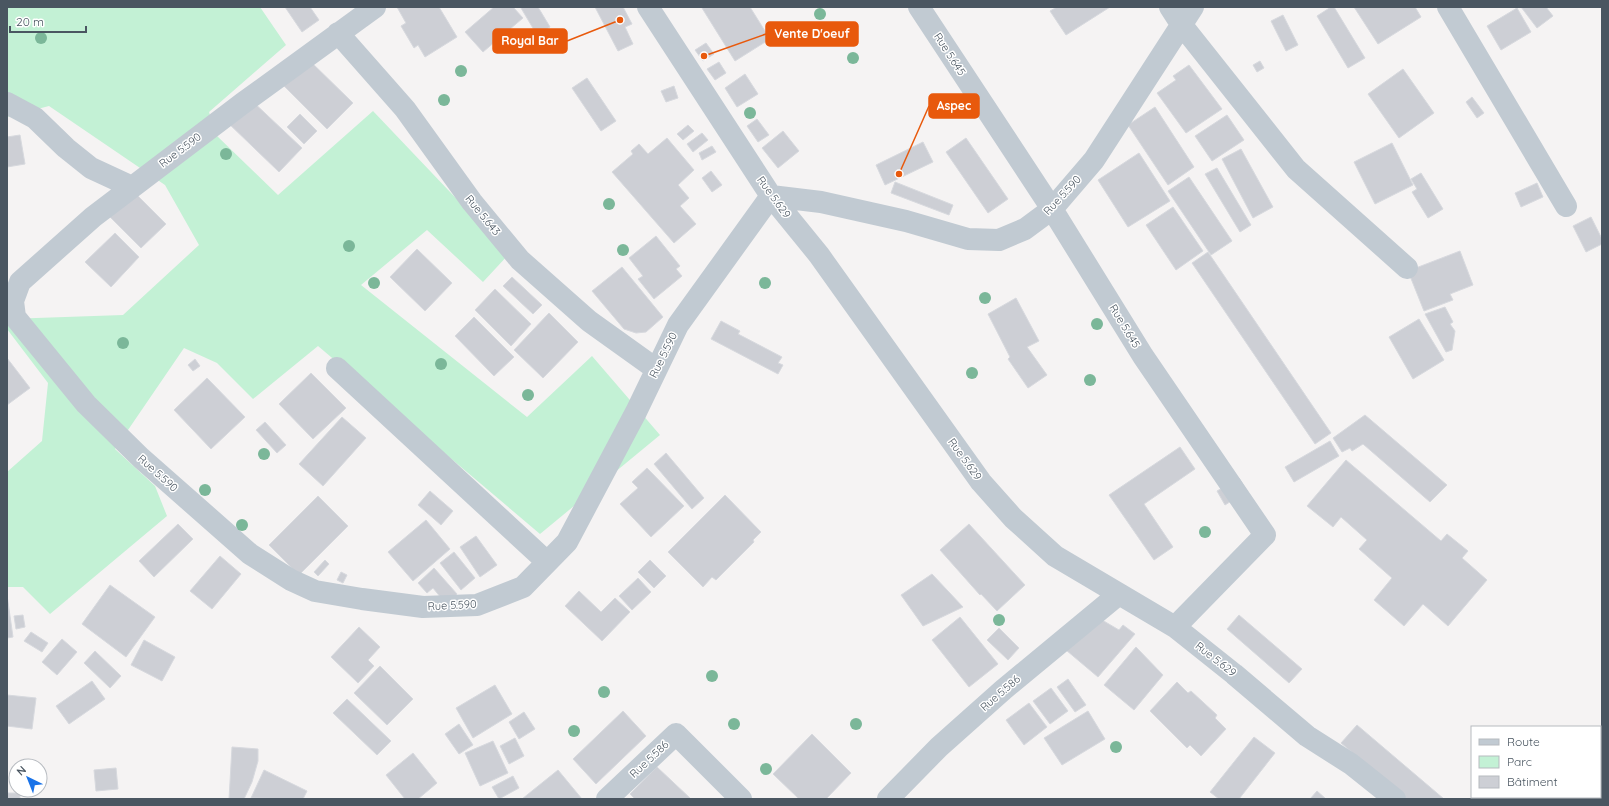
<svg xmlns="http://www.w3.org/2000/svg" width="1609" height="806" font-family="Quicksand,sans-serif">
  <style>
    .green { fill: #c3f1d5 }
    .building { fill: #cdcfd5; stroke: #d7d9de }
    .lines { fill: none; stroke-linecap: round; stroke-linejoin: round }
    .minor { stroke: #c1cad2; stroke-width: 22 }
    .tree { fill: #7bb799 }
    .labels { text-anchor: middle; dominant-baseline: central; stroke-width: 3; stroke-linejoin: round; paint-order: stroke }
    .street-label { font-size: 11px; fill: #4a5661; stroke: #fff }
    .leader { fill: none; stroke: #e8590c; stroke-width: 1.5 }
    .callout-dot { fill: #e8590c; stroke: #fff; stroke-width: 1.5 }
    .callout { fill: #e8590c; stroke: #e8590c; stroke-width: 1.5 }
    .callout-label { font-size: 12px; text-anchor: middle; font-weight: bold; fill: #fff }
  </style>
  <rect width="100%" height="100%" fill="#f5f3f3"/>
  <path class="green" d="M7,7H260L286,45L209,112L216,135L278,195L373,111L509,254L483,282L427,230L361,285L527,417L592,356L660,435L540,534L318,346L253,399L217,363L184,348L115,449L155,486L167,516L50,614L23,587H7V472L42,441L48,383L7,329V319L123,315L199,245L165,185L49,106L7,117Z"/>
  <path class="building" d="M285,7H310L319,20L302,32Z
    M397,7H439L457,37L425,57L418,45L414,48L401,26L406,23Z
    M494,7H513L523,18L483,52L465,32Z
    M522,7H538L550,27L537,35L521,8Z
    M595,7H623L632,24L625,27L633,44L618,51Z
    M704,7H750L770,39L735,61L702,8Z
    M1057,7H1110L1066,35L1050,11Z
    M1331,7H1334L1365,58L1348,68L1317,16Z
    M1354,7H1415L1421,17L1378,44Z
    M1521,7H1546L1553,16L1537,28Z
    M1517,8L1531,32L1501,50L1487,26Z
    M1283,15L1298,45L1286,51L1271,21Z
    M706,43L714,54L703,61L695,50Z
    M308,59L353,103L327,129L281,83Z
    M1260,61L1264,68L1257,72L1253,65Z
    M719,62L726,73L715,80L707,69Z
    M1189,65L1222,109L1186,133L1157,93L1176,80L1173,76Z
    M1403,69L1434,113L1399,138L1368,94Z
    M745,74L758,94L737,107L725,88Z
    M587,78L616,121L601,131L572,88Z
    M674,86L678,98L666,102L661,91Z
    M1472,97L1484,113L1477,118L1466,102Z
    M249,98L302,148L279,172L226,121Z
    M1155,107L1194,167L1168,185L1128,125Z
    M300,114L317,131L304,144L287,127Z
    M1227,115L1244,140L1212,161L1195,136Z
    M757,119L769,135L758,142L747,126Z
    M688,125L694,131L683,140L677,134Z
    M783,131L799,151L778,168L762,148Z
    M702,133L708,140L693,152L687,144Z
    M20,135L25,164L7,167V137Z
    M667,138L694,170L678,185L689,198L680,206L696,224L674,243L612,172L633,154L631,151L639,144L648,154Z
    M966,138L1008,199L988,213L946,152Z
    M923,142L933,162L885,185L876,165Z
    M1392,143L1413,185L1375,204L1354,162Z
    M712,146L716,152L702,160L699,153Z
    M1241,149L1273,207L1253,218L1222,159Z
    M1139,153L1170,201L1128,227L1098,180Z
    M1217,168L1251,225L1240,232L1205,174Z
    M711,171L722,185L712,192L702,178Z
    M1421,173L1443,209L1428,218L1412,192L1417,189L1411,179Z
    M1189,177L1232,241L1211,255L1168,191Z
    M895,182L953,205L949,215L891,193Z
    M1537,183L1543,197L1521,207L1515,193Z
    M134,192L166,224L141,248L109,216Z
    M1173,207L1203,251L1176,270L1146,225Z
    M1591,217L1602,239V244L1586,252L1573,226Z
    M115,233L139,257L111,287L85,262Z
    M656,236L680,266L676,269L682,276L654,299L638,279L643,276L629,258Z
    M417,249L452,283L425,311L390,277Z
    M1460,251L1473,285L1450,294L1453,300L1424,311L1408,271Z
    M1208,252L1331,433L1315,444L1192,263Z
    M622,267L663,317L646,332L636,333L624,329L592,291Z
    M512,277L542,305L533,314L503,286Z
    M495,289L531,324L511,346L475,310Z
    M1016,298L1039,341L1027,347L1047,375L1028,388L1008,359L1010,357L988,314Z
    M1445,307L1453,322L1450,324L1455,331L1452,350L1446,352L1425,314Z
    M549,313L578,342L543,378L514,350Z
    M474,317L514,357L494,376L455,336Z
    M1419,319L1444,360L1413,379L1389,337Z
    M721,321L740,331L738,334L782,357L778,363L783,365L778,374L711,339Z
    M7,358L30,388L7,405Z
    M195,359L200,366L193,371L188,365Z
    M311,373L346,408L313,439L279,404Z
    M207,378L245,417L211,449L174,410Z
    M1365,415L1447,485L1430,502L1363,444L1352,451L1350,448L1342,452L1333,438Z
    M342,417L366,438L323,486L299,464Z
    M265,422L286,445L277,453L256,430Z
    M1330,441L1339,456L1294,482L1285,467Z
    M1180,447L1195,469L1144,504L1173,547L1154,560L1109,495Z
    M666,453L704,498L692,509L654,464Z
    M1346,460L1441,541L1447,534L1468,551L1462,558L1487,580L1448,626L1423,604L1404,626L1374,600L1392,578L1359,549L1367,540L1341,517L1333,527L1307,506Z
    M647,468L684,506L651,537L620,504L638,488L632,482Z
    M1239,478L1247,491L1225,505L1217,491Z
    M430,491L453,511L441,525L418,505Z
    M725,495L761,532L753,540L754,542L716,580L712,577L703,587L668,552Z
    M318,496L348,526L299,575L269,545Z
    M426,520L450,549L413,581L388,552Z
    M178,524L193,539L154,577L139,561Z
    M969,524L1025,585L997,611L981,594L980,595L940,550Z
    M476,536L497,565L480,577L460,547Z
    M454,552L475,578L461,590L440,563Z
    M220,556L241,574L212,609L190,591Z
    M325,560L329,564L318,576L314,572Z
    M650,560L666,576L654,588L638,572Z
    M434,568L457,594L446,604L433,588L427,593L418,583Z
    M341,572L347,575L343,583L337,580Z
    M932,574L963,607L923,626L901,595Z
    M638,578L651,592L632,610L619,596Z
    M110,585L155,617L126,657L82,624Z
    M579,591L601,612L615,598L630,612L602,641L565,606Z
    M7,595L13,637L7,638Z
    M23,615L25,627L16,629L14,616Z
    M1239,615L1302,669L1289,683L1227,629Z
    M960,617L998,664L969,687L932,640Z
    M1097,617L1119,630L1123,625L1135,634L1098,677L1060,645Z
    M359,627L380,647L368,660L374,666L358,683L331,657Z
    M999,628L1019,648L1008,660L987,640Z
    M31,632L48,643L42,652L24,641Z
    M62,639L77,652L57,675L42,662Z
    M144,640L175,657L162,681L131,665Z
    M1136,647L1163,675L1134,710L1104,685Z
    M95,651L121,676L110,688L84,663Z
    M380,666L413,699L387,725L354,693Z
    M1068,679L1086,705L1075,712L1057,687Z
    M92,681L105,699L69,724L56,706Z
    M1177,682L1188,693L1191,691L1217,715L1215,718L1226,729L1201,756L1190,745L1187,748L1150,711Z
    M495,685L512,714L473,738L456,708Z
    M1051,688L1068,711L1050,724L1033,701Z
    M7,695L36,698L32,729L7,726Z
    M347,699L391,741L377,755L333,713Z
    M1029,703L1047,727L1024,745L1006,720Z
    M623,711L646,736L596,784L573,759Z
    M1088,711L1105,739L1062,765L1044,738Z
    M524,712L535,729L519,739L509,722Z
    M459,724L473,745L459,754L445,734Z
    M1357,725L1444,799H1407L1341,743Z
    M812,734L851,773L826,799H799L773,774Z
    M1254,737L1275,753L1239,799H1219L1210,792Z
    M515,738L524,756L509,764L500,746Z
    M493,741L508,773L480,786L465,753Z
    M232,747L258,749V761L252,782L244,799H229Z
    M413,753L437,783L418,799H405L386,775Z
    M657,767L691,799H635L630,794Z
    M116,768L118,789L96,791L94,770Z
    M264,770L307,791L303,799L251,798Z
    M558,770L582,799H522Z
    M513,776L519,788L499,799L492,787Z
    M1317,791L1326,799H1310Z
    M7,793H20V799H7Z"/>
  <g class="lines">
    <path class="minor" d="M375,7L243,103L93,217L20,282L13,301L15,317L86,404L141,458L250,554L291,580L315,591L362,599L423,607L477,605L523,587L567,542L636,412L678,325L771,196L821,202L906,221L968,239L999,240L1025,229L1052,209L1094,160L1193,7
      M648,7L771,196L819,255L981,482L1013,518L1055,556L1175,627L1234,674L1307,736L1351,764L1395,799
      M919,7L1052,209L1143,356L1265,535L1175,627
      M1170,7L1181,24L1296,169L1407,268
      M1448,7L1566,206
      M338,33L405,109L472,202L520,260L589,321L656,369
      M7,103L35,118L66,148L91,168L132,187
      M337,368L547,562
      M607,799L676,734L741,799
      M888,799L939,747L1003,690L1119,594"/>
  </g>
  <g class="tree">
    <circle cx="820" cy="14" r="6"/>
    <circle cx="41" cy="38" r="6"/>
    <circle cx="853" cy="58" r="6"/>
    <circle cx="461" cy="71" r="6"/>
    <circle cx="444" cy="100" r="6"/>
    <circle cx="750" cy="113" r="6"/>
    <circle cx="226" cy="154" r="6"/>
    <circle cx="609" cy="204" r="6"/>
    <circle cx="349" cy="246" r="6"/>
    <circle cx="623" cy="250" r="6"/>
    <circle cx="374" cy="283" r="6"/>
    <circle cx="765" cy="283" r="6"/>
    <circle cx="985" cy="298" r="6"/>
    <circle cx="1097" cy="324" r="6"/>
    <circle cx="123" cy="343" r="6"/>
    <circle cx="441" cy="364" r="6"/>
    <circle cx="972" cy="373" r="6"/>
    <circle cx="1090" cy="380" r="6"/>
    <circle cx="528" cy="395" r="6"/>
    <circle cx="264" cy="454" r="6"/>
    <circle cx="205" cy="490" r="6"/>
    <circle cx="242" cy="525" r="6"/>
    <circle cx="1205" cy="532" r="6"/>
    <circle cx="999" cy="620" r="6"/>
    <circle cx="712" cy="676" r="6"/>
    <circle cx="604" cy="692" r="6"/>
    <circle cx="734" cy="724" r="6"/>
    <circle cx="856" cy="724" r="6"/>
    <circle cx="574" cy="731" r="6"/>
    <circle cx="1116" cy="747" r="6"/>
    <circle cx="766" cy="769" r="6"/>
  </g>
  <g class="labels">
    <g class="street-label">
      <text transform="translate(950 54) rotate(57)">Rue 5.645</text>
      <text transform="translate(180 150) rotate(-37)">Rue 5.590</text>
      <text transform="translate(1062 195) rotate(-47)">Rue 5.590</text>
      <text transform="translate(774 197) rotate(54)">Rue 5.629</text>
      <text transform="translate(483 215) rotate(51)">Rue 5.643</text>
      <text transform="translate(1125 326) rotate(59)">Rue 5.645</text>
      <text transform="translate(663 355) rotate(-64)">Rue 5.590</text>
      <text transform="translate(965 459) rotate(54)">Rue 5.629</text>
      <text transform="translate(158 473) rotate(42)">Rue 5.590</text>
      <text transform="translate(452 605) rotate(-3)">Rue 5.590</text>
      <text transform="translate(1216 659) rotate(38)">Rue 5.629</text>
      <text transform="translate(1000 693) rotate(-41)">Rue 5.586</text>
      <text transform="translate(649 759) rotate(-43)">Rue 5.586</text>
    </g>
  </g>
  <path class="leader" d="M704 56L766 34M620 20L567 41M899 174L929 106"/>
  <g class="callout-dot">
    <circle cx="704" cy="56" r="4"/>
    <circle cx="620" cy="20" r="4"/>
    <circle cx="899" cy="174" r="4"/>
  </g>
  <g class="callout">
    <rect x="766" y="22" width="92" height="24" rx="4"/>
    <rect x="493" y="29" width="74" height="24" rx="4"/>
    <rect x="929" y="94" width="50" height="24" rx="4"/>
  </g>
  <g class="callout-label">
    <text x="812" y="38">Vente D'oeuf</text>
    <text x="530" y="45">Royal Bar</text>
    <text x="954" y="110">Aspec</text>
  </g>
  <rect width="1609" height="806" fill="none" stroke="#4a5661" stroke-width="16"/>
  <rect x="1471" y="726" width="130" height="72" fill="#ffffff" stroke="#b7bbc0"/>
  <rect x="1479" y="739" width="20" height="6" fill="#c1cad2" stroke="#b7bbc0"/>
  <text x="1507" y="746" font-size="12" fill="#4a5661">Route</text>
  <rect x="1479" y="756" width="20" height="12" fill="#c3f1d5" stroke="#b7bbc0"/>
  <text x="1507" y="766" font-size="12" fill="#4a5661">Parc</text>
  <rect x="1479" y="776" width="20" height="12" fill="#cdcfd5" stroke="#b7bbc0"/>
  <text x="1507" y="786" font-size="12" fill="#4a5661">Bâtiment</text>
  <g transform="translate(28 778) rotate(317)"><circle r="19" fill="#ffffff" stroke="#b7bbc0"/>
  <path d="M0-3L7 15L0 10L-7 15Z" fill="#1a73e8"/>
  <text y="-6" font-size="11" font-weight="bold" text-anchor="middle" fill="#4a5661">N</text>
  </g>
  <path d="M10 26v6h76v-6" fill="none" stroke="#4a5661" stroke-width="2"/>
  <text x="16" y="26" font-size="12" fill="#4a5661" stroke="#ffffff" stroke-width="3" paint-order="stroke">20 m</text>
</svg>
